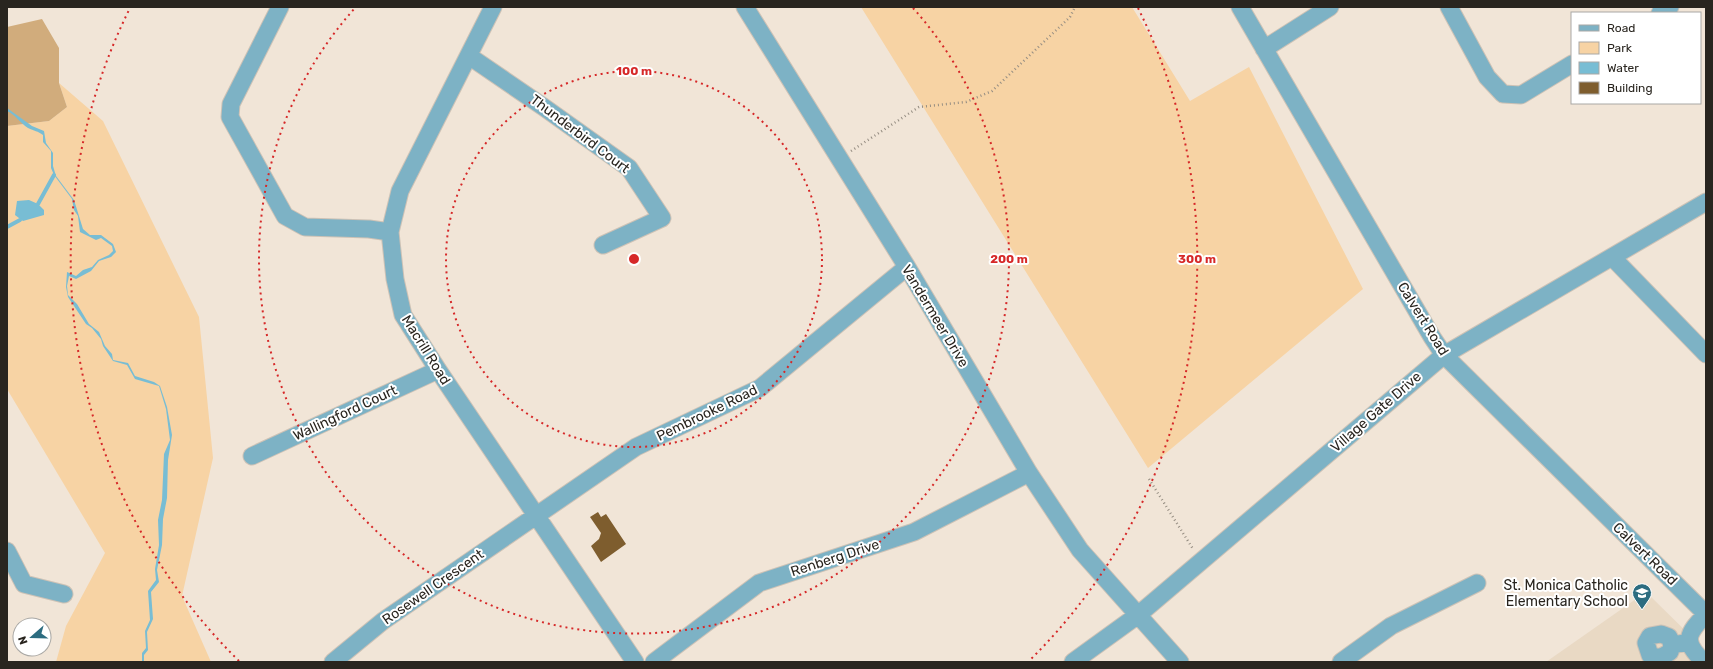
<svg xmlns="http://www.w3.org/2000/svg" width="1713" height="669" font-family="Rubik,sans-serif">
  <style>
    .built { fill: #e9d9c4 }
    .green { fill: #f7d3a4 }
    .forest { fill: #d1ac7c }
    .water { fill: #78bdd4 }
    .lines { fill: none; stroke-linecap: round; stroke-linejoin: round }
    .stream { stroke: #78bdd4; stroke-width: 4 }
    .building { fill: #7e5d2e }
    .minor-casing { stroke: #cdc2b6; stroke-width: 19 }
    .path { stroke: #968e83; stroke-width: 2.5; stroke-dasharray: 1 3; stroke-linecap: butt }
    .minor { stroke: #7db2c5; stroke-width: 17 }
    .ring { fill: none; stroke: #d62828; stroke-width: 2; stroke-dasharray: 2 4 }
    .labels { text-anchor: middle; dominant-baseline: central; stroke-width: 4; stroke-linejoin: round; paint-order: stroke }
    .street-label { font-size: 14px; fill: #29251f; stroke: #fff }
    .poi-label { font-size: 14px; fill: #29251f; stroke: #fff; text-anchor: end }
    .centre { fill: #d62828; stroke: #fff; stroke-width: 2 }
    .ring-label { font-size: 12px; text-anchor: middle; font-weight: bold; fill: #d62828; stroke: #fff; stroke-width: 4; stroke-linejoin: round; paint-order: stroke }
  </style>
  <rect width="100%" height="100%" fill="#f1e5d7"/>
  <path class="built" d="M1646,592L1706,651V662H1546Z"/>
  <path class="green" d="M861,7H1132L1190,101L1249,67L1363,289L1148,468Z
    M59,83L103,121L199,317L213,458L182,596L211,662H56L66,626L105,553L7,389V126L49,121L67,107Z"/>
  <path class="forest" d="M42,19L59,48V83L67,107L49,121L7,126V27Z"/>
  <path class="water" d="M7,108L32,126L44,131L46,143L53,153V166L56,176L74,200L83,229L90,235H101L113,244L116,252L111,257L99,261L91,271L76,279L69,276L67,286L68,295L77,304L89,324L99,332L105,346L112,354L113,360L128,363L135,376L154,382L160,386L167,407L172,435L168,460L167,498L163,519L162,545L157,570L159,582L151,592L153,619L147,632L148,650L144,655V662L142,661V653L146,648L145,631L150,620L148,591L156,580L155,569L159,545L158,520L162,500L164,454L170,440L166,409L159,386L135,379L127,365L113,361L103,346L101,339L92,328L86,324L68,297L66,287L67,272L76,276L83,270L92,267L98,260L109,255L113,251L112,246L101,238L96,240L80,232L78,216L74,210L72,199L54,175L51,168V151L43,142V135C38,131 34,131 28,128C20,123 16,115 7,111Z
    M29,200L38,204L44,210V215L23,221L15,215L17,201Z"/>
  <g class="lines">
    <path class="stream" d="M38,204L54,175
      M7,227L20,220"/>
  </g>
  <path class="building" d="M598,512L601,517L606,514L626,544L601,562L591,546L599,539L601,533L590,517Z"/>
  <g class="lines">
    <defs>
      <path id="minor" d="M280,7L231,104L230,117L285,216L305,227L369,229L390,232
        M493,7L400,191L390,232L395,279L403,315L438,370L635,662
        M745,7L907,267L1029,473L1080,550L1180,662
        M1240,7L1432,337L1444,355L1706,614
        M1449,7L1487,77L1503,94L1521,95L1572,64
        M1660,13L1670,7
        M1264,49L1330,7
        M469,56L545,108L629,168L662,218L603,245
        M1612,257L1706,354
        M252,456L438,370
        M7,551L24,584L64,594
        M1672,645L1669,637L1661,634L1650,636L1646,643L1650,655L1660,658L1670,652L1672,645L1689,642
        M333,662L383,621L636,447L760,388L907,267
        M654,662L759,583L914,532L1029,473
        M1073,662L1138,615L1444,355L1706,202
        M1341,662L1391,626L1477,583
        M1704,662C1682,641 1687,634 1706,614"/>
    </defs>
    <use href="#minor" class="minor-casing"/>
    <path class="path" d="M851,151L919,107L966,102L992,91L1070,17L1075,7
      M1149,479L1193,549"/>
    <use href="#minor" class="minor"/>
  </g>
  <g class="ring">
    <circle cx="634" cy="259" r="188"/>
    <path d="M913 8A375 375 0 1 1 355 8"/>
    <path d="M239 661A563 563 0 0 1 130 8M1138 8A563 563 0 0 1 1029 661"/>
  </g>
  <defs>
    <symbol id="school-pin" viewBox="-11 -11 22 30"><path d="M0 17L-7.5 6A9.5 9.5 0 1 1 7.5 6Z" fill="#2c6c80" stroke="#fff"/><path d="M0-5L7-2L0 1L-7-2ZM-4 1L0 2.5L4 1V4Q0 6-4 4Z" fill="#fff"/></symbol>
  </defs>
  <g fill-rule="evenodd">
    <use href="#school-pin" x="1631" y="582" width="22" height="30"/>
  </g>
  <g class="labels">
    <g class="street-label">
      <text transform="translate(580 134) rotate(37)">Thunderbird Court</text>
      <text transform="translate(935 316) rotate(59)">Vandermeer Drive</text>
      <text transform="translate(1423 319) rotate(58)">Calvert Road</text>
      <text transform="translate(426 350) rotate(58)">Macrill Road</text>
      <text transform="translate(1376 412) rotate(-41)">Village Gate Drive</text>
      <text transform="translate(345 413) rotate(-25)">Wallingford Court</text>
      <text transform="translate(707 413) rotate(-26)">Pembrooke Road</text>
      <text transform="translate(1645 554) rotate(44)">Calvert Road</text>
      <text transform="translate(835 558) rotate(-18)">Renberg Drive</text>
      <text transform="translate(433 587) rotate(-35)">Rosewell Crescent</text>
    </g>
    <g class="poi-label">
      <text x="1628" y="585">St. Monica Catholic<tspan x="1628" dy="16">Elementary School</tspan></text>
    </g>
  </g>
  <circle cx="634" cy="259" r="6" class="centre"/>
  <g class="ring-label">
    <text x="634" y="75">100 m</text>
    <text x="1009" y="263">200 m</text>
    <text x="1197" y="263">300 m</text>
  </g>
  <rect width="1713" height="669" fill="none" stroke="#29251f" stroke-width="16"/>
  <rect x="1571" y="12" width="130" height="92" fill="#ffffff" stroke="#a9a8a5"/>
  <rect x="1579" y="25" width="20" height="6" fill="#7db2c5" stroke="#a9a8a5"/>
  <text x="1607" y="32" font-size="12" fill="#29251f">Road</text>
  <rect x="1579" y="42" width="20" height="12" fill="#f7d3a4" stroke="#a9a8a5"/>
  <text x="1607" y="52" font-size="12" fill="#29251f">Park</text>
  <rect x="1579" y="62" width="20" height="12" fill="#78bdd4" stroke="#a9a8a5"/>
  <text x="1607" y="72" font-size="12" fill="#29251f">Water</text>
  <rect x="1579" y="82" width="20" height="12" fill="#7e5d2e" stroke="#a9a8a5"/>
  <text x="1607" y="92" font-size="12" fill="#29251f">Building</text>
  <g transform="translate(32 637) rotate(250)"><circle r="19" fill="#ffffff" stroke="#a9a8a5"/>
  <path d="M0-3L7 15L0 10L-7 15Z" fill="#2c6c80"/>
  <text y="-6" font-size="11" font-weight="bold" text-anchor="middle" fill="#29251f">N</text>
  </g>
</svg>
